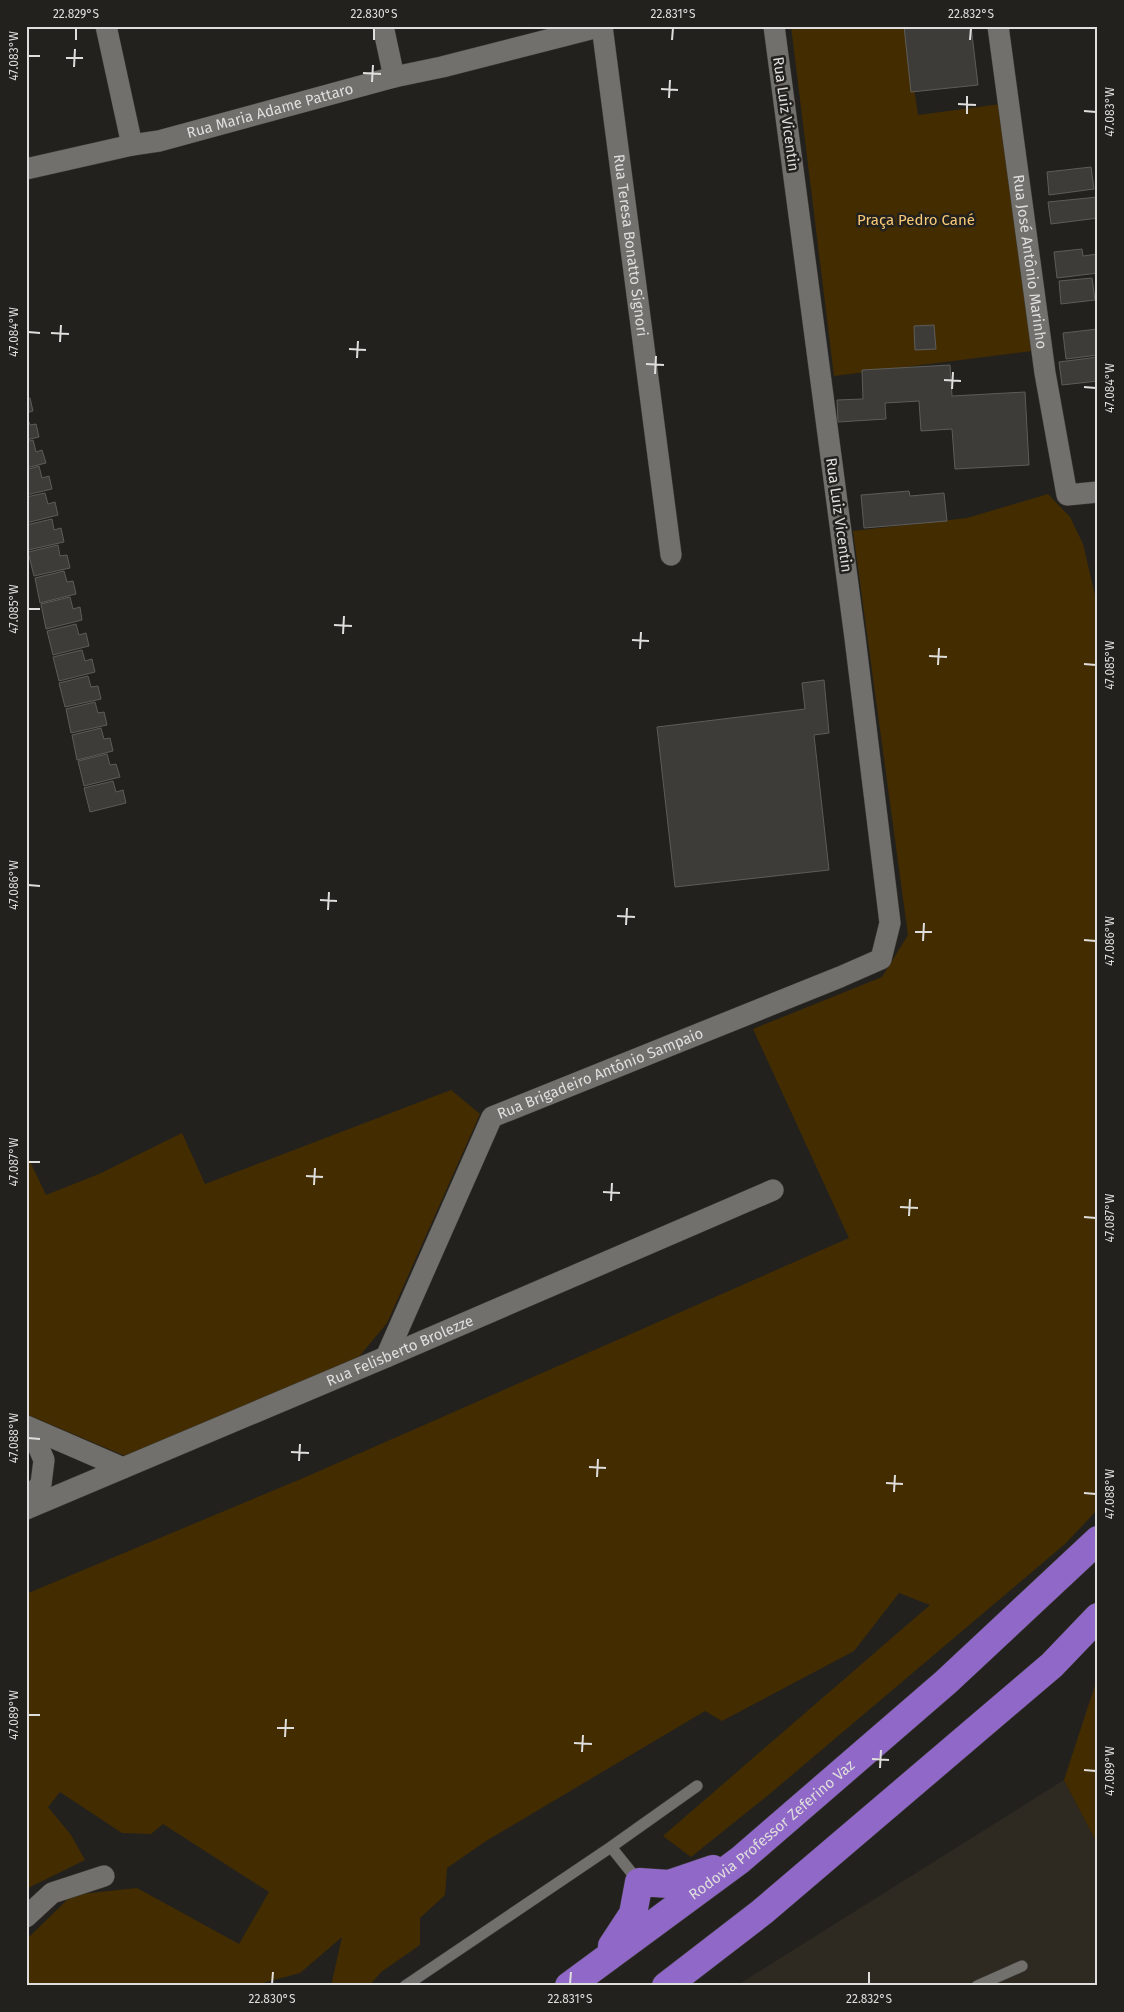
<svg xmlns="http://www.w3.org/2000/svg" width="1124" height="2012" font-family="'Fira Sans',sans-serif">
  <style>
    .built { fill: #2f2a21 }
    .green { fill: #432d00 }
    .building { fill: #3e3c38; stroke: #5e5c58 }
    .lines { fill: none; stroke-linecap: round; stroke-linejoin: round }
    .service-casing { stroke: #3f3e3b; stroke-width: 12 }
    .minor-casing { stroke: #3f3e3b; stroke-width: 22 }
    .motorway-casing { stroke: #3f3e3b; stroke-width: 29 }
    .service { stroke: #72706c; stroke-width: 11 }
    .minor { stroke: #72706c; stroke-width: 21 }
    .motorway { stroke: #9068c8; stroke-width: 28 }
    .ticks { fill: none; stroke: #dfdedc; stroke-width: 2 }
    .labels { text-anchor: middle; dominant-baseline: central; stroke-width: 5; stroke-linejoin: round; paint-order: stroke }
    .street-label { font-size: 15px; fill: #dfdedc; stroke: #23211e }
    .park-label { font-size: 15px; fill: #f8c976; stroke: #23211e }
    .neatline { fill: none; stroke: #dfdedc; stroke-width: 2 }
    .ticks-label { font-size: 12px; text-anchor: middle; fill: #dfdedc }
  </style>
  <rect width="100%" height="100%" fill="#23211e"/>
  <path class="built" d="M1064,1780L1098,1845V1986H736Z"/>
  <path class="green" d="M791,26H905L918,115L1001,104L1032,351L834,376Z
    M1048,494L1070,517L1083,544L1098,608V1509L1065,1544L766,1797L691,1857L663,1836L930,1605L899,1593L854,1651L722,1721L705,1711L486,1841L447,1868L445,1895L420,1918V1945L381,1972L369,1986H331L342,1937L300,1973L251,1986H26V1940L72,1895L137,1888L239,1944L269,1892L163,1824L151,1834L122,1833L60,1792L48,1807L71,1835L85,1860L26,1889V1594L308,1476L849,1238L753,1029L882,977L908,935L853,531L967,518Z
    M451,1090L480,1114L387,1323L357,1359L125,1456L26,1414V1153L46,1195L99,1174L182,1133L205,1184Z
    M1098,1676V1845L1064,1780Z"/>
  <path class="building" d="M904,26H971L978,85L911,92Z
    M1091,167L1094,189L1049,195L1047,172Z
    M1098,197V218L1051,224L1048,202Z
    M1082,249L1083,256L1098,254V273L1057,278L1054,252Z
    M1092,278L1095,300L1061,304L1059,281Z
    M934,325L936,349L915,350L914,326Z
    M1098,329V355L1066,359L1063,333Z
    M1098,357V381L1062,385L1059,362Z
    M950,365L952,396L1025,392L1029,465L955,469L952,429L921,431L919,401L885,403L886,419L838,422L837,400L863,399L862,370Z
    M30,398L33,411L26,413V399Z
    M26,414L30,425L36,424L39,437L26,440Z
    M33,440L36,452L42,450L46,463L26,468V442Z
    M39,466L42,478L49,476L52,489L26,495V470Z
    M909,491L910,496L944,493L947,521L864,528L861,495Z
    M45,493L48,504L55,502L58,515L26,523V497Z
    M52,519L54,530L61,528L64,542L28,550L26,525Z
    M58,545L60,556L67,555L70,568L34,576L28,552Z
    M64,571L67,582L73,581L76,594L40,603L35,578Z
    M70,597L73,609L80,607L82,620L46,629L41,604Z
    M76,624L79,635L86,633L89,646L53,655L47,631Z
    M82,650L85,661L92,659L95,672L59,681L53,657Z
    M88,676L91,687L98,686L101,699L65,707L59,683Z
    M824,680L829,733L814,735L829,870L675,887L657,727L805,709L802,683Z
    M95,702L98,713L104,712L107,725L71,733L66,709Z
    M101,728L104,739L110,738L113,751L77,760L72,735Z
    M107,754L110,765L116,764L120,777L84,786L78,761Z
    M113,781L116,792L123,790L126,803L90,812L84,788Z"/>
  <g class="lines">
    <defs>
      <path id="service" d="M611,1847L639,1882
        M405,1986L611,1847L697,1786
        M977,1986L1022,1966"/>
      <g id="minor">
        <path d="M106,26L132,145"/>
        <path d="M383,26L394,77"/>
        <path id="s1" d="M602,26L671,555"/>
        <path id="s2" d="M998,26L1045,373L1067,495L1098,492"/>
        <path id="s3" d="M26,169L132,145L159,141L394,77L442,67L602,26"/>
        <path id="s4" d="M386,1357L492,1117L840,977L881,959L890,923L855,638L774,26"/>
        <path d="M26,1426L123,1468"/>
        <path d="M26,1431L35,1439L44,1460L41,1484L26,1501"/>
        <path id="s5" d="M26,1509L386,1357L773,1190"/>
        <path d="M26,1917L52,1893L104,1876"/>
      </g>
      <g id="motorway">
        <path d="M612,1946L633,1914L639,1882L669,1884L713,1869"/>
        <path id="s6" d="M569,1986L740,1860L946,1682L1098,1540"/>
        <path d="M666,1986L762,1912L1052,1665L1098,1617"/>
      </g>
    </defs>
    <use href="#service" class="service-casing"/>
    <use href="#minor" class="minor-casing"/>
    <use href="#motorway" class="motorway-casing"/>
    <use href="#service" class="service"/>
    <use href="#minor" class="minor"/>
    <use href="#motorway" class="motorway"/>
  </g>
  <path class="ticks" d="M76,40V28M374,40V28M672,40L673,28M970,40L971,28M28,56H40M66,58H83M74,67L75,49M363,73L381,74M372,82L373,65M661,89L678,90M669,98L670,80M958,104L976,105M1084,111L1096,112M967,114V96M28,332L40,333M51,333L69,334M60,342L61,325M349,349L366,350M357,358L358,341M646,364L664,365M655,374L656,356M944,380L961,381M1084,387L1096,388M952,389L953,372M28,609H40M334,625L352,626M343,634L344,616M632,640L649,641M640,649L641,632M929,656L947,657M1084,664L1096,665M938,665L939,648M28,885L40,886M320,900L337,901M328,910L329,892M617,916L635,917M626,925L627,908M915,932H932M1084,940L1096,941M923,941L924,923M28,1162H40M306,1176L323,1177M314,1185L315,1168M603,1192L620,1193M611,1201L612,1183M900,1207L918,1208M909,1216L910,1199M1084,1217L1096,1218M28,1438L40,1439M291,1452L309,1453M299,1461L300,1444M589,1467L606,1468M597,1477L598,1459M886,1483L903,1484M894,1492L895,1475M1084,1493L1096,1494M28,1715H40M277,1728H294M285,1737L286,1719M574,1743L592,1744M582,1752L583,1735M872,1759L889,1760M880,1768L881,1750M1084,1770L1096,1771M272,1984L273,1972M570,1984L571,1972M869,1984V1972"/>
  <g class="labels">
    <g class="street-label">
      <text stroke="none"><textPath href="#s3" startOffset="251">Rua Maria Adame Pattaro</textPath></text>
      <text transform="translate(786 114) rotate(82)">Rua Luiz Vicentin</text>
      <text stroke="none"><textPath href="#s1" startOffset="221">Rua Teresa Bonatto Signori</textPath></text>
      <text stroke="none"><textPath href="#s2" startOffset="238">Rua José Antônio Marinho</textPath></text>
      <text transform="translate(839 515) rotate(82)">Rua Luiz Vicentin</text>
      <text stroke="none"><textPath href="#s4" startOffset="379">Rua Brigadeiro Antônio Sampaio</textPath></text>
      <text stroke="none"><textPath href="#s5" startOffset="406">Rua Felisberto Brolezze</textPath></text>
      <text stroke="none"><textPath href="#s6" startOffset="256">Rodovia Professor Zeferino Vaz</textPath></text>
    </g>
    <g class="park-label">
      <text x="916" y="220">Praça Pedro Cané</text>
    </g>
  </g>
  <rect width="1124" height="2012" fill="none" stroke="#23211e" stroke-width="55"/>
  <rect x="28" y="28" width="1068" height="1956" class="neatline"/>
  <g class="ticks-label">
    <text x="76" y="18">22.829°S</text>
    <text x="374" y="18">22.830°S</text>
    <text x="673" y="18">22.831°S</text>
    <text x="971" y="18">22.832°S</text>
    <text transform="translate(14 56) rotate(-90)" y="4">47.083°W</text>
    <text transform="translate(1110 112) rotate(-90)" y="4">47.083°W</text>
    <text transform="translate(14 332) rotate(-90)" y="4">47.084°W</text>
    <text transform="translate(1110 388) rotate(-90)" y="4">47.084°W</text>
    <text transform="translate(14 609) rotate(-90)" y="4">47.085°W</text>
    <text transform="translate(1110 665) rotate(-90)" y="4">47.085°W</text>
    <text transform="translate(14 885) rotate(-90)" y="4">47.086°W</text>
    <text transform="translate(1110 941) rotate(-90)" y="4">47.086°W</text>
    <text transform="translate(14 1162) rotate(-90)" y="4">47.087°W</text>
    <text transform="translate(1110 1218) rotate(-90)" y="4">47.087°W</text>
    <text transform="translate(14 1438) rotate(-90)" y="4">47.088°W</text>
    <text transform="translate(1110 1494) rotate(-90)" y="4">47.088°W</text>
    <text transform="translate(14 1715) rotate(-90)" y="4">47.089°W</text>
    <text transform="translate(1110 1771) rotate(-90)" y="4">47.089°W</text>
    <text x="272" y="2003">22.830°S</text>
    <text x="570" y="2003">22.831°S</text>
    <text x="869" y="2003">22.832°S</text>
  </g>
</svg>
